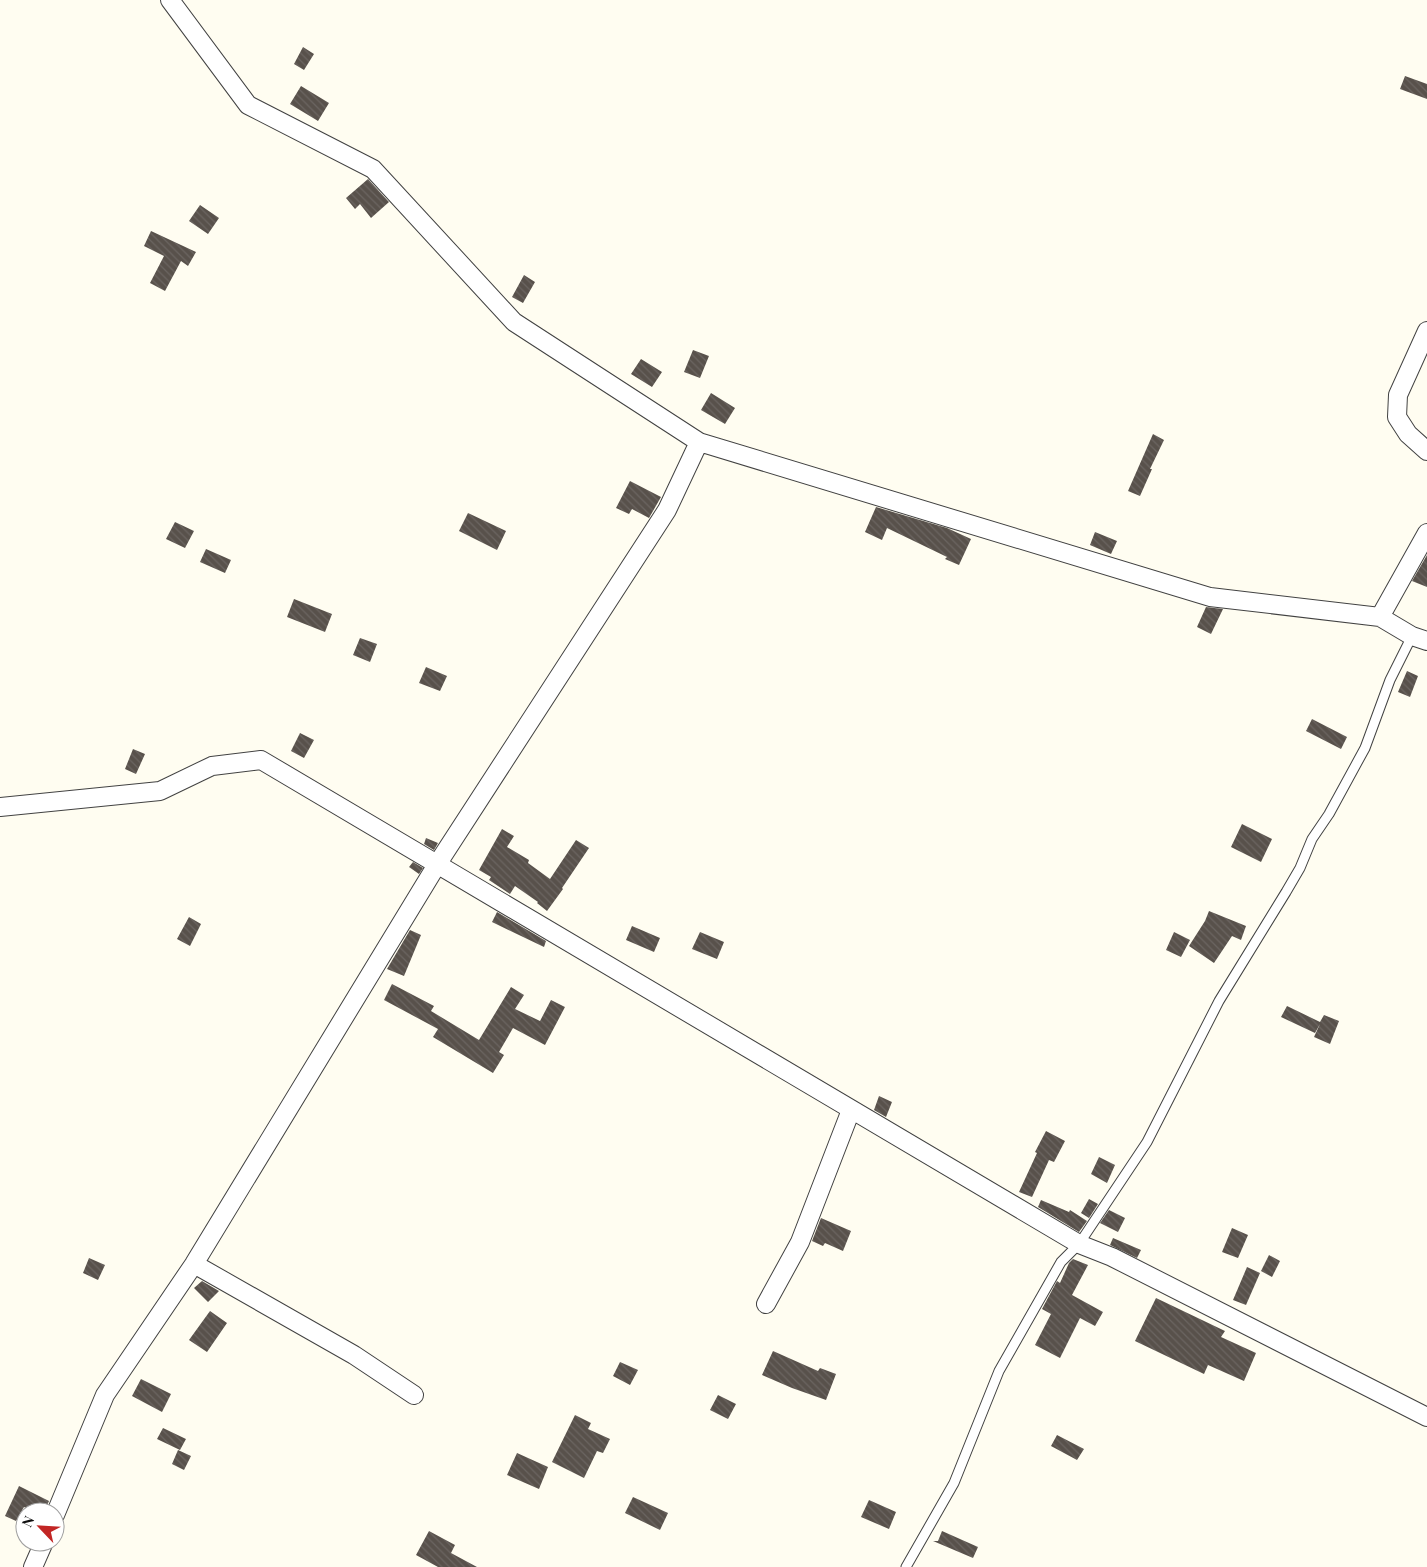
<svg xmlns="http://www.w3.org/2000/svg" width="1427" height="1567" font-family="'Playfair Display',serif">
  <style>
    .building { fill: url(#building-back-hatch) }
    .lines { fill: none; stroke-linecap: round; stroke-linejoin: round }
    .lane-casing { stroke: #424242; stroke-width: 11 }
    .street-casing { stroke: #424242; stroke-width: 20 }
    .lane { stroke: #fff; stroke-width: 9 }
    .street { stroke: #fff; stroke-width: 18 }
  </style>
  <defs>
    <pattern id="building-back-hatch" width="6" height="6" patternUnits="userSpaceOnUse" patternTransform="scale(1.25)"><rect width="6" height="6" fill="#58514b"/><path d="M-1 5l2 2M0 0l6 6M5-1l2 2" fill="none" stroke="#6b6561"/></pattern>
  </defs>
  <rect width="100%" height="100%" fill="#fffdf1"/>
  <path class="building" d="M303,47L314,54L304,70L294,64Z
    M1405,76L1427,84V99L1400,89Z
    M301,86L329,103L318,121L290,104Z
    M368,179L389,202L371,218L360,204L355,209L346,198Z
    M200,205L219,218L208,234L189,221Z
    M151,231L196,252L188,266L181,261L165,291L150,283L164,256L144,246Z
    M524,275L535,282L523,303L512,297Z
    M693,350L709,356L700,378L684,372Z
    M641,359L662,372L652,387L631,374Z
    M711,393L735,408L725,424L701,410Z
    M1153,434L1164,440L1150,469H1152L1140,496L1128,491Z
    M630,481L661,497L649,518L632,509L629,514L616,508Z
    M876,507L947,528L971,539L959,565L945,559L947,557L887,528L882,540L865,532Z
    M468,513L506,531L497,550L459,531Z
    M175,522L194,531L185,548L166,539Z
    M1095,532L1117,541L1111,554L1090,545Z
    M206,549L231,560L225,573L200,562Z
    M1427,555V587L1412,581Z
    M294,599L332,614L325,632L287,617Z
    M1206,607L1223,609L1211,634L1197,627Z
    M360,638L377,644L370,662L353,655Z
    M426,667L447,676L440,691L419,683Z
    M1407,671L1418,676L1410,697L1398,692Z
    M1312,719L1347,737L1341,749L1306,731Z
    M300,733L314,740L304,758L291,751Z
    M133,749L145,754L136,774L125,769Z
    M1242,824L1272,839L1261,862L1231,847Z
    M502,829L514,836L507,847L529,860L528,863L550,879L576,840L589,848L562,888L563,889L547,911L537,903L538,902L515,886L510,894L489,880L491,877L479,870Z
    M426,838L438,843L434,850L424,844Z
    M413,862L423,868L419,874L409,867Z
    M1209,911L1246,926L1241,940L1232,936L1214,963L1189,946L1205,921Z
    M497,912L546,941L544,947L492,922Z
    M189,917L201,924L190,946L177,939Z
    M632,926L660,938L654,952L626,940Z
    M410,930L421,935L404,976L387,969Z
    M700,932L724,942L717,959L692,949Z
    M1174,932L1190,940L1181,957L1166,950Z
    M392,984L434,1006L431,1011L479,1040L511,987L524,995L515,1009L540,1021L551,1000L565,1007L545,1045L513,1028L499,1052L504,1055L493,1073L433,1037L438,1029L384,1000Z
    M1287,1006L1320,1022L1324,1015L1339,1021L1330,1044L1314,1037L1320,1024L1315,1033L1281,1017Z
    M879,1096L892,1102L886,1117L874,1110Z
    M1046,1131L1065,1141L1054,1162L1049,1160L1032,1197L1019,1192L1037,1153L1035,1152Z
    M1099,1157L1115,1165L1107,1183L1091,1174Z
    M1089,1199L1098,1204L1089,1218L1081,1213Z
    M1041,1200L1069,1212L1070,1210L1087,1221L1079,1232L1038,1207Z
    M1109,1210L1125,1218L1118,1232L1100,1223Z
    M821,1218L851,1231L843,1251L825,1243L823,1246L812,1241Z
    M1232,1228L1248,1235L1238,1258L1222,1252Z
    M1113,1238L1141,1250L1137,1258L1110,1245Z
    M1269,1255L1280,1261L1272,1277L1261,1271Z
    M89,1258L105,1265L98,1280L83,1273Z
    M1073,1259L1088,1265L1072,1295L1103,1312L1095,1326L1080,1318L1060,1358L1035,1345L1051,1314L1042,1309L1057,1281L1060,1283L1069,1263Z
    M1247,1267L1260,1273L1246,1305L1233,1300Z
    M202,1281L219,1291L208,1302L194,1288Z
    M1156,1298L1225,1331L1221,1337L1256,1353L1244,1381L1208,1365L1204,1374L1135,1341Z
    M210,1311L227,1323L207,1352L189,1340Z
    M773,1351L818,1371L820,1368L836,1374L826,1400L792,1388L762,1375Z
    M620,1362L638,1370L630,1385L613,1376Z
    M141,1379L171,1394L162,1412L132,1396Z
    M718,1395L736,1404L728,1419L710,1410Z
    M575,1415L591,1423L588,1429L610,1439L603,1453L597,1451L584,1478L552,1462Z
    M163,1428L186,1439L180,1450L157,1439Z
    M1057,1435L1084,1449L1077,1460L1051,1446Z
    M178,1450L191,1456L184,1470L172,1464Z
    M517,1453L548,1467L539,1489L507,1475Z
    M19,1486L49,1501L44,1512H34L24,1507L16,1521L5,1516Z
    M633,1497L668,1513L660,1530L625,1513Z
    M869,1500L896,1512L889,1529L861,1517Z
    M429,1531L455,1545L451,1553L477,1567H438L416,1555Z
    M942,1531L978,1547L973,1558L933,1541H938Z"/>
  <g class="lines">
    <defs>
      <path id="lane" d="M906,1567L954,1483L999,1371L1061,1262L1079,1244L1147,1142L1219,1001L1286,892L1300,868L1312,839L1329,814L1365,748L1390,680L1412,636"/>
      <path id="street" d="M170,0L248,105L373,169L514,322L699,442L1210,597L1380,617L1412,636L1427,641
        M1427,331L1398,395L1397,417L1408,434L1427,451
        M1380,617L1427,533
        M0,807L160,791L212,766L261,760L1079,1244L1112,1257L1427,1417
        M194,1264L354,1355L414,1395
        M766,1304L800,1242L851,1110
        M55,1515L105,1395L194,1264L438,863L667,510L699,442
        M33,1567L44,1542"/>
    </defs>
    <use href="#lane" class="lane-casing"/>
    <use href="#street" class="street-casing"/>
    <use href="#lane" class="lane"/>
    <use href="#street" class="street"/>
  </g>
  <g transform="translate(40 1527) rotate(295)"><circle r="24" fill="#ffffff" stroke="#9f9f9f"/>
  <path d="M0-4L9 19L0 12L-9 19Z" fill="#c22624"/>
  <text y="-8" font-size="14" font-weight="bold" text-anchor="middle" fill="#0f0f0f">N</text>
  </g>
</svg>
